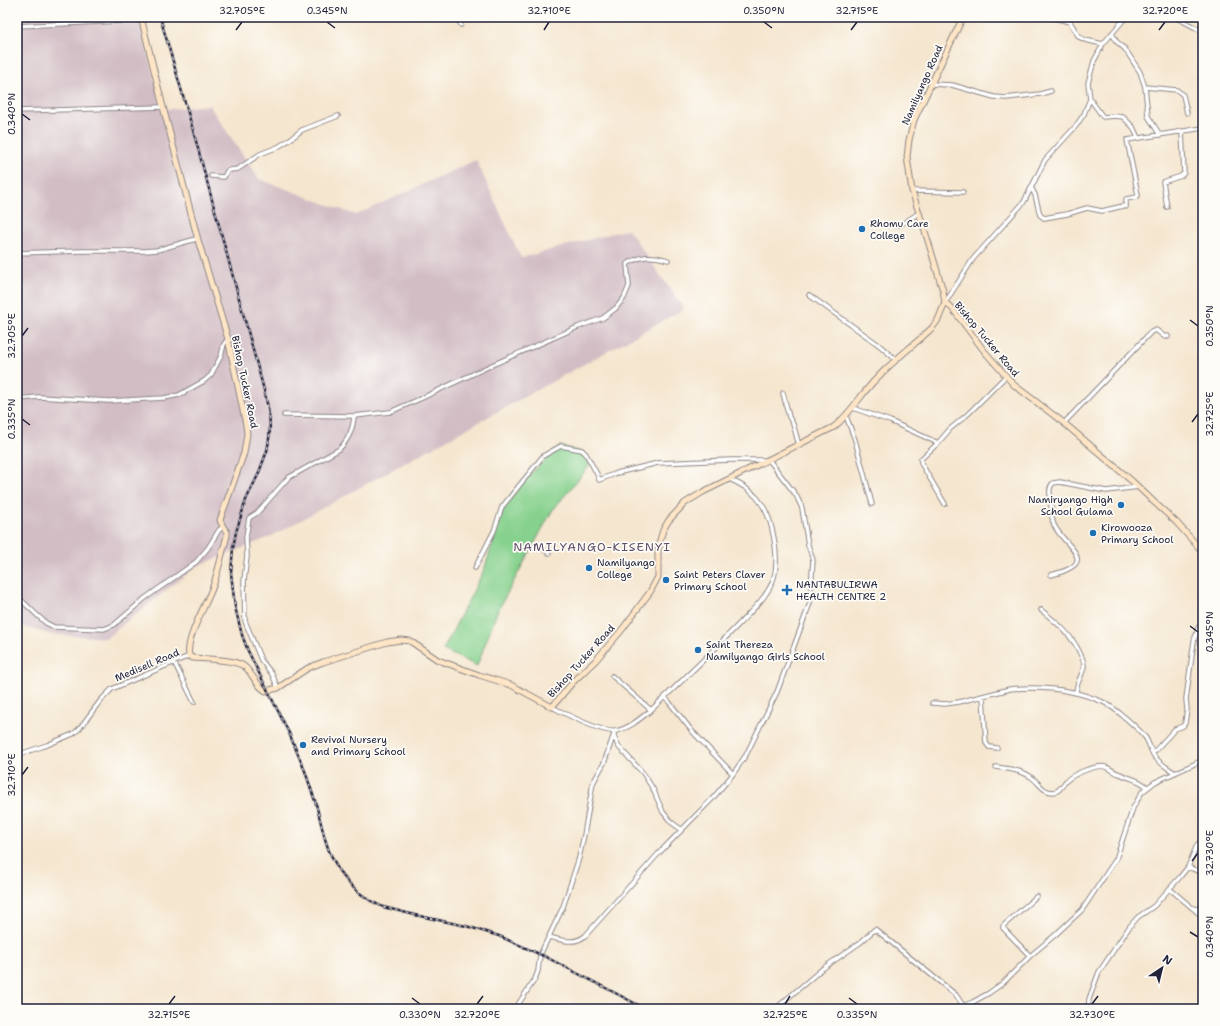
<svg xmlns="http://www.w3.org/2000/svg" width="1220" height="1026" font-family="'Shantell Sans',sans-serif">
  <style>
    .industrial { fill: #d2bdc5 }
    .park { fill: #87d18e; stroke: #547a64 }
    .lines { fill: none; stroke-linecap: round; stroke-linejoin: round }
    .street-casing { stroke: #8c8485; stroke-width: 5.5 }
    .secondary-casing { stroke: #8c8485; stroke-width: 7 }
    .street { stroke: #fff; stroke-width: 3.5 }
    .secondary { stroke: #fde5c5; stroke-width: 5 }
    .rail-casing { stroke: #22223b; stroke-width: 2.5 }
    .rail { stroke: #fdfcf7; stroke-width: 1; stroke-dasharray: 3; stroke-linecap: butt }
    .ticks { fill: none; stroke: #22223b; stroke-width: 1.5 }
    .poi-dot { fill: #1f6fb2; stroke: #fdfcf7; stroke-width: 1.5 }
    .labels { text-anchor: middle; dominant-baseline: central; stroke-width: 3.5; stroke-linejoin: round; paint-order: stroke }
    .street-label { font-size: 10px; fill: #22223b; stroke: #fdfcf7 }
    .poi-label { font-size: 10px; fill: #22223b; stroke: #fdfcf7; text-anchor: start }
    .quarter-label { font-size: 12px; letter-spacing: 1px; fill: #5e4c67; stroke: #fdfcf7 }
    .neatline { fill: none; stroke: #22223b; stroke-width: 1.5 }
    .ticks-label { font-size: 10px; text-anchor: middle; fill: #22223b }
  </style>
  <rect width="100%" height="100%" fill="#fdfcf7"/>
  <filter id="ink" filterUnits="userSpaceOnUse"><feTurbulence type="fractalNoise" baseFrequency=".025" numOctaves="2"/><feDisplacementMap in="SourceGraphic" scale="8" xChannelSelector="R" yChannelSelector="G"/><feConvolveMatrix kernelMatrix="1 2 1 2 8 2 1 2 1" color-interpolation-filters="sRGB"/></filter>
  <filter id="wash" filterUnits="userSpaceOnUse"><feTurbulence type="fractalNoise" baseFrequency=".012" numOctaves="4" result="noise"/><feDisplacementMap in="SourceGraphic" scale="16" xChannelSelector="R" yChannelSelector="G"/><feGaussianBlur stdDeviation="0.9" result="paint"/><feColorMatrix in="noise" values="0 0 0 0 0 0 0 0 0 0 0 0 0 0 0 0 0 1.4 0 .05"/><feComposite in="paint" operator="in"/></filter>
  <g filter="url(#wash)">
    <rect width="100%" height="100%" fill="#f5e6cf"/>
    <path class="industrial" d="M17,17H139L162,110L209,105L259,179L356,215L476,160L521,258L628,229L684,309L270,537L197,566L106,638L49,634L17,625Z"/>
    <path class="park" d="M560,446L582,452L590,465L552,511L497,612L477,666L443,650L484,570L494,539L502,511L525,479Z"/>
  </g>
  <g filter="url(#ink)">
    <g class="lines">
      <defs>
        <path id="street" d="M457,17L461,25
          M1050,17L1070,22L1079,37L1085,40L1103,44
          M1175,17L1200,30
          M17,26L142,20
          M1112,33L1116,41L1125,49L1140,72L1145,87L1148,116L1160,135
          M931,84L952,85L994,97L1006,98L1040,94L1051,91
          M1145,87L1177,90L1183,95L1187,113
          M1090,99L1103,117L1115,116L1123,117L1133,127L1138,138
          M17,111L163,107
          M211,176L224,177L227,171L230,170L238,169L260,154L278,147L289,140L302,130L338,116
          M1032,189L1035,195L1040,215L1044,218L1067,214L1087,208L1102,211L1123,206L1126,207V199L1137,197L1138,195L1127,140L1203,128
          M912,191L963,192
          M1167,207L1163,182L1181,176L1184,173L1182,131
          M890,224L900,225L919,213
          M17,253L82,251H145L157,250L196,239L198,240
          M809,295L879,345L896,360
          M945,303L973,259L1024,202L1045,160L1076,126L1084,114L1090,99L1088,83L1094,61L1103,44L1126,17
          M783,393L789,417L793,424L799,445
          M17,399L39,397L109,401L164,398L179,395L204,381L211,375L221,356L224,344L228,339
          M853,408L890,421L938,443
          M284,415L354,416L390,412L422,398L492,365L578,327L603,318L616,308L624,298L629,286L627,264C642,255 652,255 668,260
          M846,416L855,440L872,504
          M1064,423L1151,332L1156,330L1165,337L1168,336
          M945,504L921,463V459L938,443L950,429L968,414L1006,376
          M538,546L549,553
          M475,568L494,531L502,507L543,456L561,446L582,450L586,454L597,474L599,480L617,473L658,463L731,460H769L796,495L802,508L808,545L813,560L810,603L777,692L746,755L733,774L713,798L659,853L585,936C574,945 562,940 549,937
          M1051,575C1102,562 1065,548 1054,525C1051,518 1051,508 1051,500C1050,494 1048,488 1053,483L1060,482L1106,491L1139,487
          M17,596L38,616L46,623L54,627L104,629L114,625L144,599L196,562L208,548L219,530L223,527
          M1041,610C1056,622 1070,633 1079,651C1081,656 1084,660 1084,666C1083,675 1076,682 1076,693
          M174,662L194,702
          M612,676L651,710
          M278,688L272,674L261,660L245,621L244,581L247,556L246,537L249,518L257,513L288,478L338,450C348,441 353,430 354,416
          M983,696L986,743L989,747L997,748
          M665,697L692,731L733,774
          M932,703L945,704L959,702L1010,689C1041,686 1074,689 1103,702C1114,707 1137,727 1145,737C1149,742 1150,750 1154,756C1159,763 1168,768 1175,773
          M552,707C566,714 601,733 616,731C630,728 641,718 651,710C681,682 711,653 740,623C751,611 765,599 772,583C779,567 776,546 772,529C766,503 753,489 729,479
          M614,736L618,746L643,773L653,789L663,812L671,822L682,830
          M17,747L23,753
          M1153,753L1175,729L1183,726L1185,723L1187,709L1186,699L1194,641L1198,628L1203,622
          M17,757L23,753L47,745L73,734L79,729L101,700L112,689L189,656
          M996,767C1007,769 1022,770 1031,777C1039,782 1042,792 1053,792C1060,792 1062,785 1066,781C1073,774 1097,764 1106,767C1111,769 1115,773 1120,774C1130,779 1139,779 1147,787
          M1188,867L1200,872L1203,876
          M1170,889L1203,917
          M1193,908L1198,909L1203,906
          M1030,956L1007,932L1003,928V926L1037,896
          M515,1009L535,979L538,971L540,955L563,907L579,858L584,835L593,783L604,763L615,731
          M775,1009L822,969L861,942L875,929L956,995L964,1007
          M955,1009L973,1002L989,993L1003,983L1030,956L1054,936L1082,910L1116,859L1133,808L1142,792L1155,782L1203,760
          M1088,1009L1089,999L1099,972L1130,926L1138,917L1154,906L1180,877L1188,867L1197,845L1203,839"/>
        <path id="secondary" d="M141,17L163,107L198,240L228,339L246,425L247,434L244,453L220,520L223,527L227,532V536C222,552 219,569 213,586C207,604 185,638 189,656L193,658C206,659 236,659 245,667C253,674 256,686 266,691L278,688L308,668L323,662L387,642L401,640L410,641L438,660L479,675L511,685L552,707L572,683L595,661L621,631L650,592L658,577V553L660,540L663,530L669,520L685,503L703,492L834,427C851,413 861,394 877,378C894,360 914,345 932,328L938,320L945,303
          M945,303L952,308L985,352L1014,385L1064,423L1133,482L1155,503L1176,522L1203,552
          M945,303L943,291L929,244L912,191L907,157L909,140L914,120L963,17"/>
      </defs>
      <use href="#street" class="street-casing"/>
      <use href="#secondary" class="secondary-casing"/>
      <use href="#street" class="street"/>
      <use href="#secondary" class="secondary"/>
      <defs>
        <path id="rail" d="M160,17L191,123L264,390C270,414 272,427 267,451L258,475L246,500L236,532L233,548L231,573L235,607L242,635L248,651L289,733L305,771L316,804L325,839L329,851L339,871L348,882L358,892L371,901L383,907L415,915L466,926L499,936L546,957L646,1009"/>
      </defs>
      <use href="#rail" class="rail-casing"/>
      <use href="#rail" class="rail"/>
    </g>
  </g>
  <path class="ticks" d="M327,22L335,28M764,22L772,28M236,30L242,22M544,30L549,22M851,30L857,22M1159,30L1165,22M22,114L30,120M1190,320L1198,326M22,336L28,328M22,419L30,425M1192,422L1198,414M1190,626L1198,632M22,775L28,767M1192,861L1198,853M1190,932L1198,937M412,998L420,1004M849,998L857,1004M169,1004L175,996M477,1004L483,996M785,1004L790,996M1092,1004L1098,996"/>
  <g class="poi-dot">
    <circle cx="862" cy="229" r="4"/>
    <circle cx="1121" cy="505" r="4"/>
    <circle cx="1093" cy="533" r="4"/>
    <circle cx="589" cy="568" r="4"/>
    <circle cx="666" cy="580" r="4"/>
    <path d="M785 584h4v4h4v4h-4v4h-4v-4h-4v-4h4z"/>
    <circle cx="698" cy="650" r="4"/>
    <circle cx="303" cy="745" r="4"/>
  </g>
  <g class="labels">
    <g class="street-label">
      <text transform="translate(922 85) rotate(-66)">Namilyango Road</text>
      <text transform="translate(987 339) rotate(50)">Bishop Tucker Road</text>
      <text transform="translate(245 382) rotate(78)">Bishop Tucker Road</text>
      <text transform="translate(581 661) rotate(-48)">Bishop Tucker Road</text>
      <text transform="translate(147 665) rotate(-23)">Medisell Road</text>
    </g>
    <g class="poi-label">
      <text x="870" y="223">Rhomu Care<tspan x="870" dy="12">College</tspan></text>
      <text x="1113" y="499" text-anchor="end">Namiryango High<tspan x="1113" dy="12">School Gulama</tspan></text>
      <text x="1101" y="527">Kirowooza<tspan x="1101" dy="12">Primary School</tspan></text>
      <text x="597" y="562">Namilyango<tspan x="597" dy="12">College</tspan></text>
      <text x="674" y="574">Saint Peters Claver<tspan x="674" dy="12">Primary School</tspan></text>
      <text x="796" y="584">NANTABULIRWA<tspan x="796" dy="12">HEALTH CENTRE 2</tspan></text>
      <text x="706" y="644">Saint Thereza<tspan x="706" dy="12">Namilyango Girls School</tspan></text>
      <text x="311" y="739">Revival Nursery<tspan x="311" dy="12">and Primary School</tspan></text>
    </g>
    <g class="quarter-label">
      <text x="592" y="547">NAMILYANGO-KISENYI</text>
    </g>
  </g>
  <rect width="1220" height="1026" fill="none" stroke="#fdfcf7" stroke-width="44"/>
  <g transform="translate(1162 968) rotate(35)" stroke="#fdfcf7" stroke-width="3" paint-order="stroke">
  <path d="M0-3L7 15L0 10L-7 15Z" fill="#22223b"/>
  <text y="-6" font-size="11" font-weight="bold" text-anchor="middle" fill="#22223b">N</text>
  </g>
  <rect x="22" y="22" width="1176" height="982" class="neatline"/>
  <g class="ticks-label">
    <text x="242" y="14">32.705°E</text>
    <text x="327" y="14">0.345°N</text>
    <text x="549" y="14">32.710°E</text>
    <text x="764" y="14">0.350°N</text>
    <text x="857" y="14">32.715°E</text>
    <text x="1165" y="14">32.720°E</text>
    <text transform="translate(11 114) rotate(-90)" y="4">0.340°N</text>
    <text transform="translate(1209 326) rotate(-90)" y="4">0.350°N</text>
    <text transform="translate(11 336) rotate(-90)" y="4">32.705°E</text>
    <text transform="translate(1209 414) rotate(-90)" y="4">32.725°E</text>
    <text transform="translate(11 419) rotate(-90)" y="4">0.335°N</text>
    <text transform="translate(1209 632) rotate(-90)" y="4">0.345°N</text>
    <text transform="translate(11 775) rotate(-90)" y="4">32.710°E</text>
    <text transform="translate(1209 853) rotate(-90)" y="4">32.730°E</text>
    <text transform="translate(1209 937) rotate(-90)" y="4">0.340°N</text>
    <text x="169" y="1018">32.715°E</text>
    <text x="420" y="1018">0.330°N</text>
    <text x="477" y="1018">32.720°E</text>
    <text x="785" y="1018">32.725°E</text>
    <text x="857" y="1018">0.335°N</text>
    <text x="1092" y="1018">32.730°E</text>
  </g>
</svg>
